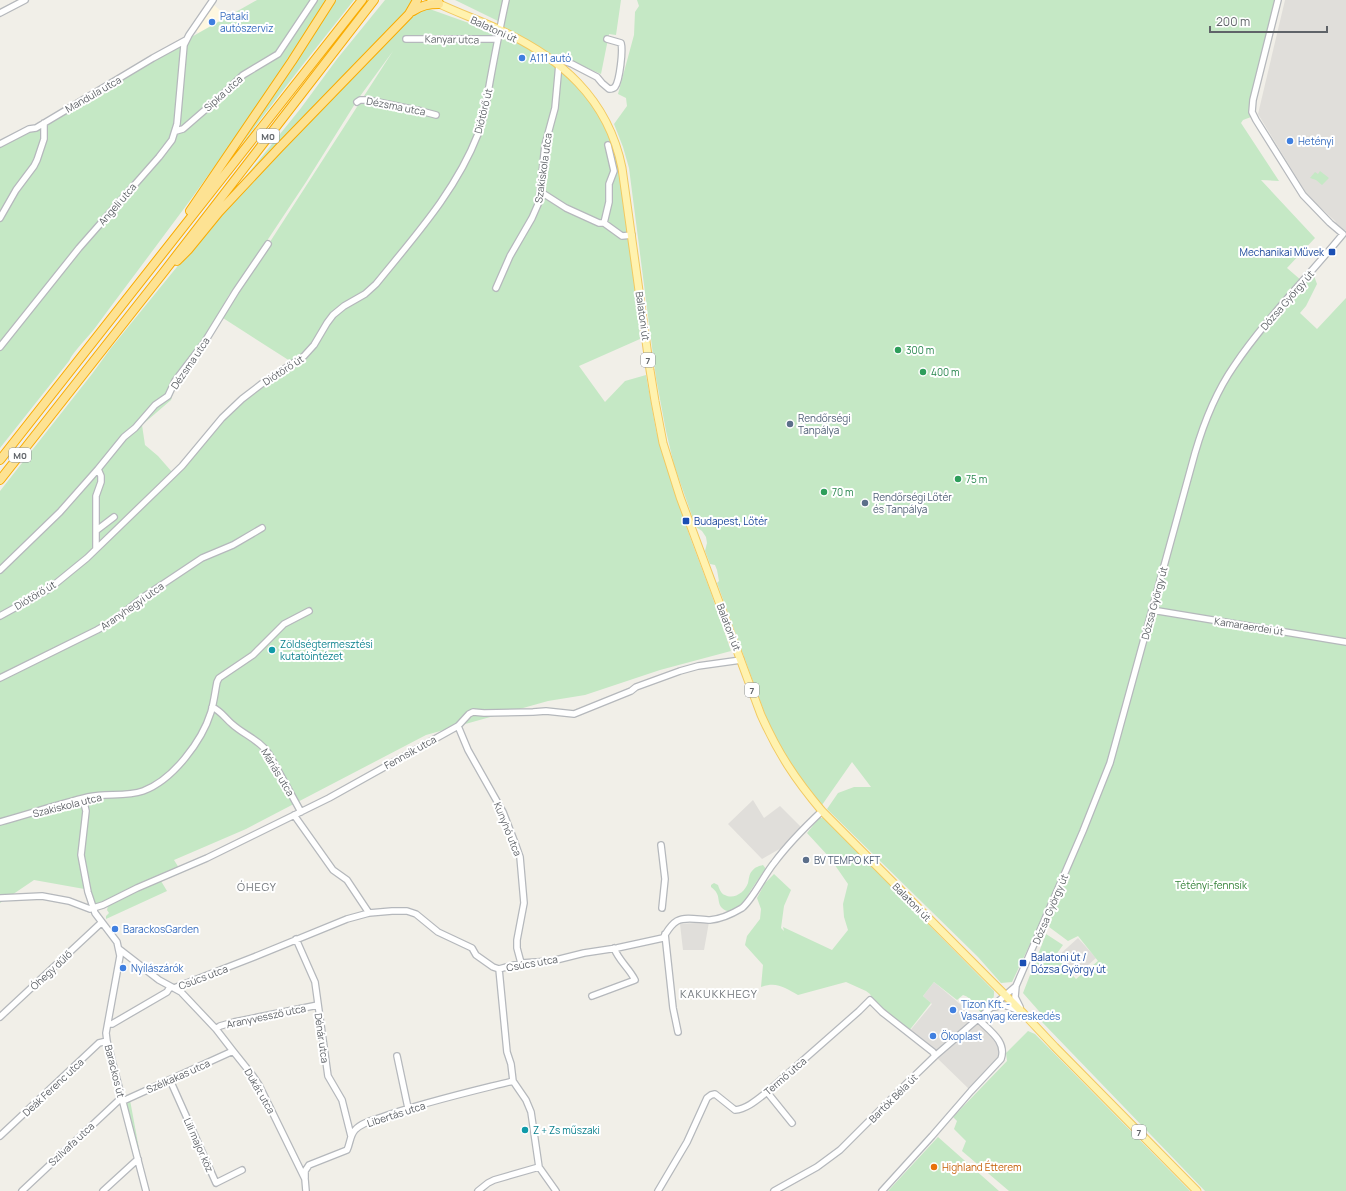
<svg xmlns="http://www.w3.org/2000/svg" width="1346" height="1191" font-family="Manrope,sans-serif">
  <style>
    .commercial { fill: #fef7e0 }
    .industrial { fill: #e0deda }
    .green { fill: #c5e8c5; fill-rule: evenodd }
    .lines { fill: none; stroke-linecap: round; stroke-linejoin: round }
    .minor-casing { stroke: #b5b8bc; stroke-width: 8 }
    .major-casing { stroke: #f2c960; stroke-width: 9 }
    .highway-casing { stroke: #f9ab00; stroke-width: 10 }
    .minor { stroke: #fff; stroke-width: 5.5 }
    .major { stroke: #fff2af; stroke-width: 7 }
    .highway { stroke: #fde293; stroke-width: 8 }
    .shop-dot { fill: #3f7fe0; stroke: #fff; stroke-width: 1.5 }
    .transit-dot { fill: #1a4fb4; stroke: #fff; stroke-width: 1.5 }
    .leisure-dot { fill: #2e9e5b; stroke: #fff; stroke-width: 1.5 }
    .service-dot { fill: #5c6f8a; stroke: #fff; stroke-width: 1.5 }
    .culture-dot { fill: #0f9aa8; stroke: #fff; stroke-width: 1.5 }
    .food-dot { fill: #e8710a; stroke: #fff; stroke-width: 1.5 }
    .labels { text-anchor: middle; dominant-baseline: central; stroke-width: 4; stroke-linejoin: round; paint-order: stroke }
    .shield { fill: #fff; stroke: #8f9295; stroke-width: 1 }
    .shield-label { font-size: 9px; font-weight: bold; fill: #5f6368 }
    .shop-label { font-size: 10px; fill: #366cbe; stroke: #fff; text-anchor: start }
    .street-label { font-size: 10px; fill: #5f6368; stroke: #fff }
    .transit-label { font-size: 10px; fill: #164399; stroke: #fff; text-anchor: start }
    .leisure-label { font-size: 10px; fill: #27864d; stroke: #fff; text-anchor: start }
    .service-label { font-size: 10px; fill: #4e5e75; stroke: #fff; text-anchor: start }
    .culture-label { font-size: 10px; fill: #0d838f; stroke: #fff; text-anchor: start }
    .park-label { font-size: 10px; fill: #348238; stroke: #fff }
    .food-label { font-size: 10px; fill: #c56008; stroke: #fff; text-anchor: start }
    .neighbourhood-label { font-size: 11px; letter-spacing: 1px; fill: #70757a; stroke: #fff }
  </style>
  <rect width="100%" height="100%" fill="#f1efe8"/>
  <path class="commercial" d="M214,5L228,17L198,33L195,30Z"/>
  <path class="industrial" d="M1285,0H1346V231L1345,230L1343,232L1334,224L1336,222L1319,206L1314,205L1308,196L1258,114Z
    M753,800L764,818L780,806L801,827L783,847L762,859L728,824Z
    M709,922L704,950H683L680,924Z
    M1078,938L1096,958L1076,976L1058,956Z
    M934,982L979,1020L998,1039L1003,1054L971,1091L935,1056L908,1033L932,1004L923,996Z"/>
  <path class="green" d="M257,0H327C275,79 223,158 165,234C142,265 118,297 95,328C88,337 73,352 69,361L0,448V144L29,129Z
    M334,0H354L301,67L241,145L323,20Z
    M385,0H412L414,1L411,6L295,126L238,186L301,108L337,59Z
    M455,0H621L616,35L609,34L601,74L575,63L557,59L538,46L503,28L498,21Z
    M637,0H1275L1249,106L1251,117L1243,120L1241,123L1279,181L1261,180L1315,238L1287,268L1302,281L1314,276L1317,284L1306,306L1300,313L1317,329L1346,298V1191H1205L1042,1022L1045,1018L1023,993L1046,934L1063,945L1055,956L1076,979L1098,961L1078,936L1068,941L1041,921L1012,982L1001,983L978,957L827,809L838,793L854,787H871L852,762L822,805L797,776L772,733L717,583L719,581L717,570L715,565L710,564L705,551L707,543L706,537L702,531L696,527L674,465L666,431L656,378L629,168L623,147L614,124L627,106L626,98L618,94L634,35L635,12L639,6Z
    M424,7L494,32L534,51L555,64L588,97L601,117L618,159L630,239L639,320L640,339L579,366L605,402L625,381L646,375L656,430L666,465L690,537L711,593L731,651L660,670L585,695L548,701L426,735L246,829L174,860L179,868L108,901L96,905L94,904L90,890L34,880L0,903V491L92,374L111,348L185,257L225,211L253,180L364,65L419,10ZM393,51L237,293L223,318L217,315C226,305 225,296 235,289L306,182L358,99ZM223,318L290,361L251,389L198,448L172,472L158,456L145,445L142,425L171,400L175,386Z
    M1320,171L1329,178L1322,185L1316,180L1310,178L1315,172L1318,174Z
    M819,818H824L994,991C995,1002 988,1006 981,1013C974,1005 974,999 963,995L957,1000L934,982L923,996L931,1003L908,1032L873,1000L870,994L866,991L846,982L798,995C785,988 777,981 761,987L763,965L745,945L747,936L760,919L761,909L757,898L765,883L774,874L791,890L784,906L781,928L784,931L783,927L832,950L848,930L844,917L843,904L848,884L830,858L807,833Z
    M763,865L766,869C761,875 757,881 753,887C749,892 746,900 744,903C739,910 729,915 722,908C716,901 722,895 711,887V885L714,883L718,885C719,888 721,894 725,895C734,900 745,892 748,883C749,879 749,874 752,871C755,867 759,866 763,865Z
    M161,881L167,891L106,919V916L109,913L107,910L108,906L120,898Z
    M1028,1031L1035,1034L1190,1191H1009L962,1151L966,1141L954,1129L957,1121L953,1117L1007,1061L1006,1053Z
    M130,1100L140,1154H139L126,1102Z
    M938,1137L999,1191H888Z"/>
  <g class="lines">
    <defs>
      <path id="minor" d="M0,13L25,0
        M406,39H498
        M357,102L360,100H368L421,111L436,115
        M176,131L183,129L221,96L243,75L278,54L314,0
        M0,144L29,129L36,128L153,58L186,40
        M541,192L566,208L599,223H604L609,202V184L614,171L608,145
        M0,218L16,190L34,166L37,160L44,139V123
        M604,223L622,236L632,235
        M496,288L510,256L532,218L539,202L545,145L555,108L559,64L563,61L572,64L597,77L602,83L609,89C612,89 613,89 615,87C620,80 623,50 621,43L607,39
        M0,347L79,248L159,157L172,140L177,124L184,45L189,35L213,0
        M97,530L114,517
        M96,548V496L101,482V476L98,469L124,437L135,428L155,405L168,396L175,381L204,343L236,291L268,244
        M0,570L60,512L98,469
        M1152,610L1346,642
        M0,616L49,589L87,558L182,466L222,418L242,399L264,382L304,356L314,345L327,323L333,315L344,306L365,294L376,284C414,237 456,191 478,134C485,117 487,98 490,81C495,54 500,27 506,0
        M0,678L97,630L113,621L145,596L202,558L233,545L262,528
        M212,707C221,711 225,718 232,724C244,735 260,740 269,754L301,812
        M458,726L468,750L503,812L515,843L520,857L524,903L517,940V948L521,963
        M83,799L86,811L81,855L88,892L95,913L117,942L120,956L106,1033L107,1041L146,1191
        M294,815L333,870L347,880L369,913
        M0,822C29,814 59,804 88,797C106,793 126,797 143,791C173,780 202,741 211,712C214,702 215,692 217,682L219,678L253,655L284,624L309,611
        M661,845L665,879L662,908
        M0,898L42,896L69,901L90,909L103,905L137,888L207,858L329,798L458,726L469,714L473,712L484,713L533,712L546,711L574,714L631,691L636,687L680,671L698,666L741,660
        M665,934L673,1008L678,1032
        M296,939L315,982L328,1076L342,1100L351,1136
        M119,949L159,980L181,992L216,1029L233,1051L253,1076L259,1085L305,1179L306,1191
        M1016,986L1015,997L1020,1007
        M174,988L254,957L347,919L369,913L392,911H407L416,914L438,932L472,948L476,955L493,967L499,969L521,963L552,961L584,953L617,948L663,938C667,932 670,925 677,921C686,916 700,920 710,920C722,919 732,914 742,908C753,899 764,875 774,863C788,844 805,827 822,811
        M592,996L635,980C629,968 619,961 614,948
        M994,1007L1004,1005L1020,1011
        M0,1017L102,922
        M108,1024H112L167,992L170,987
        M216,1029L220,1026L234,1022L318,1005
        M397,1056L408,1108
        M170,1080L216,1183L242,1170
        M767,1092L792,1123
        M123,1101L233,1051
        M0,1136L99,1043L107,1041
        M539,1167L556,1191
        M305,1178V1171L309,1165L347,1150C350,1144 350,1135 355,1130C361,1123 373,1120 382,1117C425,1102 469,1092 513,1081
        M22,1191L118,1101L122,1099
        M103,1191L138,1159
        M478,1191L488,1183L494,1180L539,1167L531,1112L526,1100L513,1081L511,1064L507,1052L499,969
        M658,1191L687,1142L707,1098L711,1095L715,1094L735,1110C747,1109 758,1099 767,1092L859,1011L870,1000L882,1012L933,1052L935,1056
        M774,1191L817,1167L840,1150L907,1083L935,1056L1016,986L1083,831L1110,763L1195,453C1204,422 1216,392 1234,366C1265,320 1307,278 1343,234L1330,223L1303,195L1256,120L1252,112L1253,100L1278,0
        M882,1191L932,1136L971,1091L1001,1059C1007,1042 990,1031 979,1020"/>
      <path id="major" d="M431,0C453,11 476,19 498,29C560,57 608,98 622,168L650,370L655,401L663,443L680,497L761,715C778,753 795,779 822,811L1024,1014L1055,1047L1197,1191"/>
      <path id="highway" d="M413,11C422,5 429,4 439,4L438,0
        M190,211L292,61L331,0
        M177,261L188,250L219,212L279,148L409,14L417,0
        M0,460L362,0
        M0,480L163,273L374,0"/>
    </defs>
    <use href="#minor" class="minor-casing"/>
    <use href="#major" class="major-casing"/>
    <use href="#highway" class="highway-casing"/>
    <use href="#minor" class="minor"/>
    <use href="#major" class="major"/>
    <use href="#highway" class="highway"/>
  </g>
  <g class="shop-dot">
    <circle cx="212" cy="22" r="4"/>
    <circle cx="522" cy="58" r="4"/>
    <circle cx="1290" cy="141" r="4"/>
    <circle cx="115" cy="929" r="4"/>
    <circle cx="123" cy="968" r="4"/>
    <circle cx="953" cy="1010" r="4"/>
    <circle cx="933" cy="1036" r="4"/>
  </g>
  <g class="transit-dot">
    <rect x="1328" y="248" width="8" height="8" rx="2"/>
    <rect x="682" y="517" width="8" height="8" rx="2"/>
    <rect x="1019" y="959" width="8" height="8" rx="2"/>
  </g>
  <g class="leisure-dot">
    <circle cx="898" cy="350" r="4"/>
    <circle cx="923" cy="372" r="4"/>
    <circle cx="958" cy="479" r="4"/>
    <circle cx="824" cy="492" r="4"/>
  </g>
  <g class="service-dot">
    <circle cx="790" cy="424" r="4"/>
    <circle cx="865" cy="503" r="4"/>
    <circle cx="806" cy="860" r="4"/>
  </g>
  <g class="culture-dot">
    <circle cx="272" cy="650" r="4"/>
    <circle cx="525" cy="1130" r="4"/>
  </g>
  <circle class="food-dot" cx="934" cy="1167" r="4"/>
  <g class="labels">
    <g class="shield">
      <rect x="257" y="129" width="22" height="14" rx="3"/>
      <rect x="641" y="353" width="14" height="14" rx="3"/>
      <rect x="9" y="448" width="22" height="14" rx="3"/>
      <rect x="745" y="683" width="14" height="14" rx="3"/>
      <rect x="1132" y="1125" width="14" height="14" rx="3"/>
    </g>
    <g class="shield-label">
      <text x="268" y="136">M0</text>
      <text x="648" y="360">7</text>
      <text x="20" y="455">M0</text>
      <text x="752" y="690">7</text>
      <text x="1139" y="1132">7</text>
    </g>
    <g class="shop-label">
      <text x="220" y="16">Pataki<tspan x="220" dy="12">autószerviz</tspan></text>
      <text x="530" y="58">A111 autó</text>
      <text x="1298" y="141">Hetényi</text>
      <text x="123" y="929">BarackosGarden</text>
      <text x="131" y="968">Nyílászárók</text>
      <text x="961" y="1004">Tizon Kft. -<tspan x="961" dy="12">Vasanyag kereskedés</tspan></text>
      <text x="941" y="1036">Ökoplast</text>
    </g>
    <g class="street-label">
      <text transform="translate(494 29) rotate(24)">Balatoni út</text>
      <text transform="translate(452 39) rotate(1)">Kanyar utca</text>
      <text transform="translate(223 93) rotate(-42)">Sipka utca</text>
      <text transform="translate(93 94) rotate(-30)">Mandula utca</text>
      <text transform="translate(396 106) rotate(11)">Dézsma utca</text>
      <text transform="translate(483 111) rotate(-76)">Diótörő út</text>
      <text transform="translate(543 168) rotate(-82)">Szakiskola utca</text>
      <text transform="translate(117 204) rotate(-49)">Angeli utca</text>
      <text transform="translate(1287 300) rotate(-49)">Dózsa György út</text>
      <text transform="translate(643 316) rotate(82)">Balatoni út</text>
      <text transform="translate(190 363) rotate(-56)">Dézsma utca</text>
      <text transform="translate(283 370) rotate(-33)">Diótörő út</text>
      <text transform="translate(35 595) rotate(-31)">Diótörő út</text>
      <text transform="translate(1154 603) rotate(-75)">Dózsa György út</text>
      <text transform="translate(132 606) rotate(-35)">Aranyhegyi utca</text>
      <text transform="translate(1249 626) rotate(9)">Kamaraerdei út</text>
      <text transform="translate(729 627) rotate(69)">Balatoni út</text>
      <text transform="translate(410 752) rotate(-29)">Fennsík utca</text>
      <text transform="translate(278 772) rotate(59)">Máriás utca</text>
      <text transform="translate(67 805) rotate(-14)">Szakiskola utca</text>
      <text transform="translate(508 829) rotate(68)">Kunyhó utca</text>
      <text transform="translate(912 902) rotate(45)">Balatoni út</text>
      <text transform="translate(1050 909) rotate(-67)">Dózsa György út</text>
      <text transform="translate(532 963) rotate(-10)">Csúcs utca</text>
      <text transform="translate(51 970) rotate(-43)">Óhegy dűlő</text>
      <text transform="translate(203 977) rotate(-21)">Csúcs utca</text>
      <text transform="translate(266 1016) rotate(-12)">Aranyvessző utca</text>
      <text transform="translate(322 1038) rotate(82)">Dénár utca</text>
      <text transform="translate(115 1071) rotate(76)">Barackos út</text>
      <text transform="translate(178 1076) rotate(-24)">Szélkakas utca</text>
      <text transform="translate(785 1076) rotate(-41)">Termő utca</text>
      <text transform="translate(53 1087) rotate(-43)">Deák Ferenc utca</text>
      <text transform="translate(260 1091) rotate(60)">Dukát utca</text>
      <text transform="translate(893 1098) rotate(-45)">Bartók Béla út</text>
      <text transform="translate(396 1114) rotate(-18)">Libertás utca</text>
      <text transform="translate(71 1144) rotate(-43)">Szilvafa utca</text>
      <text transform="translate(199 1145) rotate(66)">Lili major köz</text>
    </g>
    <g class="transit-label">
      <text x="1324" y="252" text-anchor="end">Mechanikai Művek</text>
      <text x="694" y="521">Budapest, Lőtér</text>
      <text x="1031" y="957">Balatoni út /<tspan x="1031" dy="12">Dózsa György út</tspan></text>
    </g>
    <g class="leisure-label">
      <text x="906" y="350">300 m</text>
      <text x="931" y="372">400 m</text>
      <text x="966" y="479">75 m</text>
      <text x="832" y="492">70 m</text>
    </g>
    <g class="service-label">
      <text x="798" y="418">Rendőrségi<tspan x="798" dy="12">Tanpálya</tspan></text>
      <text x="873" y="497">Rendőrségi Lőtér<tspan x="873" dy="12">és Tanpálya</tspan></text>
      <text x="814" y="860">BV TEMPO KFT</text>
    </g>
    <g class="culture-label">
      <text x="280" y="644">Zöldségtermesztési<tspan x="280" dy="12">kutatóintézet</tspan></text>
      <text x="533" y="1130">Z + Zs műszaki</text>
    </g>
    <g class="park-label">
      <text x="1211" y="885">Tétényi-fennsík</text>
    </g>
    <g class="food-label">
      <text x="942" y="1167">Highland Étterem</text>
    </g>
    <g class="neighbourhood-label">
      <text x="257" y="886">ÓHEGY</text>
      <text x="719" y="993">KAKUKKHEGY</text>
    </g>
  </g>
  <path d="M1210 26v6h117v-6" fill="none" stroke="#5f6368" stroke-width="2"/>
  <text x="1216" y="26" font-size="12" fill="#5f6368" stroke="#ffffff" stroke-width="3" paint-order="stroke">200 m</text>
</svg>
